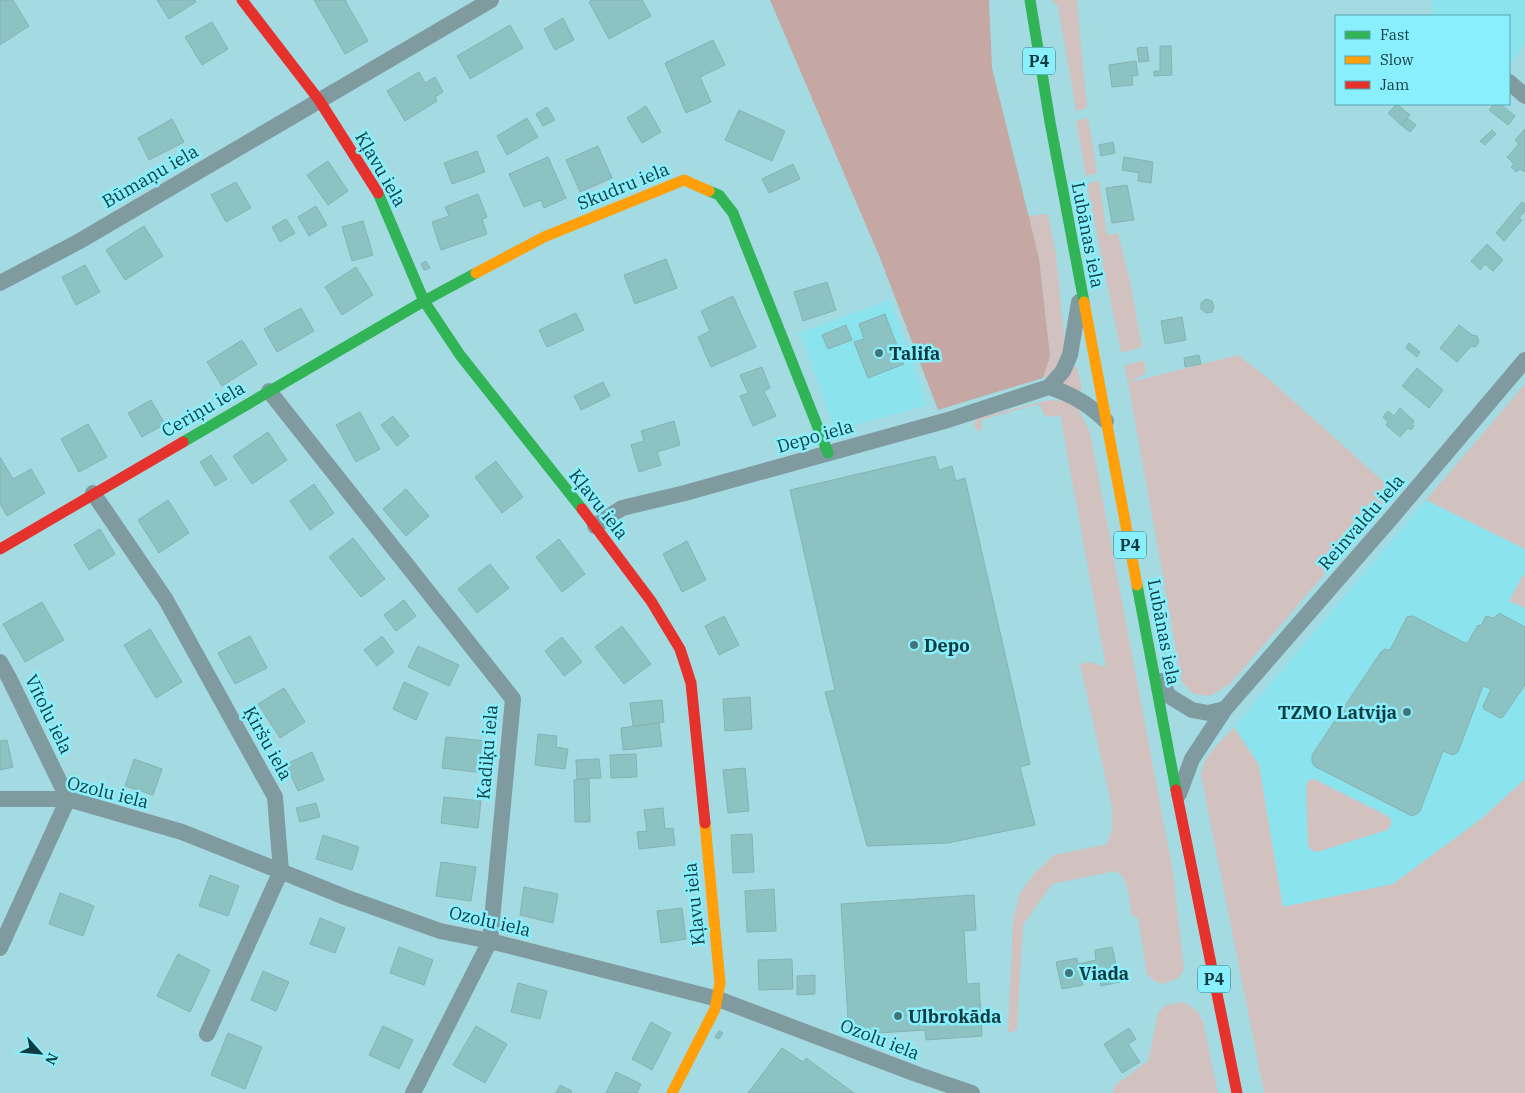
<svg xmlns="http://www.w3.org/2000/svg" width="1525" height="1093" font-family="'IBM Plex Serif',serif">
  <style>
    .built { fill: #8be3ee }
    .green { fill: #d1c2c0 }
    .forest { fill: #c5a7a4 }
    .building { fill: #8dc2c3; stroke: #85b2b3 }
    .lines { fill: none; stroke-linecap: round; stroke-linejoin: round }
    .street { stroke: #7f9ba0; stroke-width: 16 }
    .fast { stroke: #30b455; stroke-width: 11 }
    .slow { stroke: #ff9f0a; stroke-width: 11 }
    .jam { stroke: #e5322d; stroke-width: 11 }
    .poi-dot { fill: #437479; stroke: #8aeffc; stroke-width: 2 }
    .labels { text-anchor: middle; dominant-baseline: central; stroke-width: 5; stroke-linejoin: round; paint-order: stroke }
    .shield { fill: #8aeffc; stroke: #347279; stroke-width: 1 }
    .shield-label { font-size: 16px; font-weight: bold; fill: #0f3c41 }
    .street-label { font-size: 18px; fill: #0f3c41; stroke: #8aeffc }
    .poi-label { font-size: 18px; font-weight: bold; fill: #0f3c41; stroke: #8aeffc; text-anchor: start }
  </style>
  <rect width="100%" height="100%" fill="#a4dbe2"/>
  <path class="built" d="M1432,0H1525V45L1509,65V16H1433Z
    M890,300L927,405L835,431L802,338L795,334Z
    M1426,500L1525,549V779L1481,819L1393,884L1282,907L1259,765L1234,727Z"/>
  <path class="green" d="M1053,0H1077L1087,108L1076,111L1058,6L1053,2Z
    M1088,118L1097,173L1086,176L1076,121Z
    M1099,181L1107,235L1118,233L1131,286L1142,347L1121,353L1087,184Z
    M1048,214L1056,254L1065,346L1054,373L1043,378L1050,356L1039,258L1028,216Z
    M1238,355L1269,379L1395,492L1231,683L1210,696L1194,694L1182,682L1128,383L1124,366L1144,360L1146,373L1131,382Z
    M1073,365L1077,367L1082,390L1080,391L1062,385Z
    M1525,384V549L1426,500Z
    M1063,398L1077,407L1090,432L1173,872L1184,969L1179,978L1162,984L1153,980L1147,974L1138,918L1132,916C1129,901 1130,880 1116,871L1052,884L1023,925L1017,1030L1008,1033L1013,919L1020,893L1035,873L1054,855L1107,844L1112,829V807L1080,664L1090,662L1106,667L1060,415L1051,417L1044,415L1039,404L981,420L982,431H978L973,424L978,418L1049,400L1062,401Z
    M1523,575L1525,576V608L1509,601Z
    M1234,727L1259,765L1283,907L1393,884L1481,819L1525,779V1093H1264L1201,776C1202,756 1222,741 1234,727Z
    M1314,779L1388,816L1391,820V825L1387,830L1317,852L1311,850L1308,845L1306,786L1309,780Z
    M1184,1002L1197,1011L1203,1021L1218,1093H1113L1114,1086L1148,1061L1158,1013L1166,1005Z"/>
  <path class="forest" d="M770,0H989L992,68L1039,258L1050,356L1043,378L938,410L880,258Z"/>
  <path class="building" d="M0,0H13L29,26L0,45Z
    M157,0H195L196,2L169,19Z
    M314,0H345L368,41L345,54Z
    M592,0H642L651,16L609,39L589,2Z
    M563,18L574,40L555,50L544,29Z
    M212,22L228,49L202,65L185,37Z
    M510,25L523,48L470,79L457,56Z
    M713,40L725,65L700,77L711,102L686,113L665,63Z
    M1160,46H1171L1172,75L1154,76V71H1160Z
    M1147,47L1149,61L1139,62L1137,48Z
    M1136,61L1138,75L1132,76L1133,85L1112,87L1109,65Z
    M419,72L425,83L435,77L443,92L435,97L437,101L405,121L387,91Z
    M1397,104L1410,115L1401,125L1388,113Z
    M1494,104H1500L1515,116L1508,125L1489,110Z
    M646,106L661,132L642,143L627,118Z
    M547,107L555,120L543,126L536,114Z
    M739,110L785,131L772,161L725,140Z
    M527,118L538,137L507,155L497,136Z
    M1407,118L1416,125L1410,132L1401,125Z
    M172,119L184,142L149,160L138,138Z
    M1525,129V171L1524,172L1520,169L1516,172L1511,167L1514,164L1507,157L1519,144L1515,140Z
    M1492,130L1496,134L1485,145L1480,141Z
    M1113,142L1115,153L1101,156L1099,145Z
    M598,146L612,178L580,192L566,160Z
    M477,151L485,172L452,184L444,163Z
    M548,157L566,198L544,208L541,200L524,207L509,174Z
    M1124,157L1153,162L1151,183L1138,181L1139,173L1122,170Z
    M328,161L348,191L328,205L307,175Z
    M793,164L800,179L769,193L762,179Z
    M236,182L251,208L226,222L211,195Z
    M1127,185L1134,220L1112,223L1106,188Z
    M478,194L487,217L482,219L487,234L441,250L432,222L449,216L445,207Z
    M1522,202L1525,204V211L1519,218L1522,220L1504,241L1496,233Z
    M316,206L327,225L309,236L298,217Z
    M286,219L295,233L280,242L272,227Z
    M363,221L373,255L352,261L342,227Z
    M144,226L163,256L125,280L106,250Z
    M1487,244L1503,260L1493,271L1485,264L1480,270L1471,261Z
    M666,259L677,288L635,304L624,275Z
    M426,261L430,268L424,270L421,264Z
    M85,265L100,292L76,305L62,277Z
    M356,267L373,295L342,315L325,287Z
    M827,282L836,310L803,321L794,292Z
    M733,296L756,347L711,367L698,337L710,331L701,311Z
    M1206,299L1212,301L1214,307L1212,312L1206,313L1201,309V303Z
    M301,308L314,331L277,352L264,329Z
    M576,313L584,330L547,347L539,330Z
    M885,314L904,364L868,378L854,342L864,339L859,324Z
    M1182,317L1186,340L1165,344L1161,321Z
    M846,325L852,340L828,349L822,335Z
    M1459,325L1472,335L1477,336L1479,342L1475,347L1471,346L1457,362L1440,348Z
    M242,340L257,364L222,386L207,362Z
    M1409,343L1420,352L1417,357L1406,348Z
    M1199,355L1201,364L1185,367L1184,358Z
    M762,367L770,388L764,391L776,416L753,426L740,396L748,393L740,375Z
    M1417,368L1443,390L1429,408L1402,386Z
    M603,382L610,396L581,410L574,396Z
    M151,400L165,424L142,437L128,413Z
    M1400,408L1414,421L1412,424L1414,426L1411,430L1408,428L1400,437L1386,425L1388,422L1383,417L1388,411L1394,416Z
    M360,412L380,449L356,462L336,425Z
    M393,416L409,436L397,446L381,425Z
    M674,421L680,445L657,452L661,465L639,472L631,445L644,441L641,431Z
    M88,424L107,457L79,472L61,439Z
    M268,432L287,460L252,484L233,456Z
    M211,455L227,479L215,486L200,462Z
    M935,456L939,470L952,466L956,481L965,478L1030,764L1020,767L1035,825L948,843L867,846L825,692L835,690L790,490Z
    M0,457L13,479L31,469L45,493L7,516L0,504Z
    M496,461L523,497L502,513L475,477Z
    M314,484L334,513L310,530L290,501Z
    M406,489L429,516L406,536L383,509Z
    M168,500L189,533L159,553L138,520Z
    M100,529L115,554L89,570L74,545Z
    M353,538L385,579L361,597L329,557Z
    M559,539L585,574L562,592L536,557Z
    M687,541L706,580L682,592L663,554Z
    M490,564L509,588L477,613L458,589Z
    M404,600L416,616L396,631L384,615Z
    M42,602L64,640L25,662L3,624Z
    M1499,613L1525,627V685L1503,717L1500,718L1484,709L1483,706L1491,689L1483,686L1458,752L1453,755L1443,751L1420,811L1417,814L1412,816L1314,766L1312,761V755L1381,652L1385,649L1390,650L1407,617L1413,616L1467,644L1478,625L1481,626L1486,616L1494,618Z
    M724,616L739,645L719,655L705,626Z
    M622,626L651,664L624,684L595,647Z
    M150,629L182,682L156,698L124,645Z
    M250,636L267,668L235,684L218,653Z
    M382,636L394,652L377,666L364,650Z
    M562,637L582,662L564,676L545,651Z
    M418,646L459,665L449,686L408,667Z
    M404,682L428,693L416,720L393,709Z
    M284,688L305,722L280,738L258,704Z
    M750,697L752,729L725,731L723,699Z
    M662,700L664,722L633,726L630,703Z
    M659,723L662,746L623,750L621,728Z
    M538,734L557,736L556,747L568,749L565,769L535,765Z
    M446,737L487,741L483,773L442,768Z
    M7,740L13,767L0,770V741Z
    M312,752L324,780L298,791L286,764Z
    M636,754L637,777L611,778L610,755Z
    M134,759L162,769L153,795L125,786Z
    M599,759L601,778L577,779L576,760Z
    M745,768L749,811L728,813L723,770Z
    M589,779L590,822H575L574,780Z
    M444,797L481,801L478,828L441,823Z
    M316,803L320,817L300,822L296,808Z
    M663,808L665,829L673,828L675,845L639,849L637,832L647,831L644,810Z
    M752,834L754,872L733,873L731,835Z
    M323,835L359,847L352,870L316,859Z
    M441,862L476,867L471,901L436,896Z
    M210,875L239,886L228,916L199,906Z
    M524,887L558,894L553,923L520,915Z
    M774,889L776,931L747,932L745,891Z
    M60,893L94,906L83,936L49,924Z
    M974,895L976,930L964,931L967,984L979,983L982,1036L926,1040L925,1030L849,1035L841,904Z
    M682,908L686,939L661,943L657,911Z
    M320,918L345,928L335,953L310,944Z
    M399,947L433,960L424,985L390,973Z
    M1112,947L1120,982L1101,986L1099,976L1082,980L1083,985L1062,989L1056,962L1077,958L1078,964L1096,960L1095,950Z
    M178,954L210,970L190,1012L157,996Z
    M792,959L793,989L759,990L758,960Z
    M263,971L289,982L276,1011L251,1000Z
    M815,975V994L797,995V976Z
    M518,983L547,991L540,1019L511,1012Z
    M651,1022L671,1033L652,1070L632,1059Z
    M383,1026L413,1040L399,1069L369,1055Z
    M476,1026L507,1044L485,1083L453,1065Z
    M1129,1028L1136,1039L1128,1044L1140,1062L1122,1073L1104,1044Z
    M719,1031L723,1033L719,1039L715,1037Z
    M228,1033L262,1047L245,1089L211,1075Z
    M782,1048L803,1062L806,1058L854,1093H748Z
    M616,1072L641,1084L637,1093H606Z
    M560,1085L572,1091L571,1093H556Z"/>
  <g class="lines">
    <path class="street" d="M1509,82L1525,96
      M0,283L78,242L491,0
      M1049,387C1072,394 1089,404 1106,421
      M269,391L513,699L490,941L413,1093
      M93,493L166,600L275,797L281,871L207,1034
      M595,526L622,508L685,493L948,420L1049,387L1063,371L1070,355L1079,302
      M0,662L9,678L68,799
      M1161,681L1169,696L1192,710L1208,713L1225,709
      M1179,794L1192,759L1225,709L1393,516L1525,360
      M0,799H68L182,832L345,897L440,931L490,941L718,999L919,1075L972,1093
      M0,948L68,799"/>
    <path class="fast" d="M1030,0L1050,122L1084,302
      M709,191L719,195L733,213L828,453
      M378,193L424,301L460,355L582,509
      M183,442L424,301L476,273
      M1137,585L1176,790"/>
    <path class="slow" d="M476,273L544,237L684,180L709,191
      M1084,302L1137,585
      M672,1093L715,1009L720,983L705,823"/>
    <path class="jam" d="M242,0L319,100L378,193
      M582,509L651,601L680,649L691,683L705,823
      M0,549L183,442
      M1176,790L1237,1093"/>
  </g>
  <g class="poi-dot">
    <circle cx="879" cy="353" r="5"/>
    <circle cx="914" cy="645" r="5"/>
    <circle cx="1407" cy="712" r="5"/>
    <circle cx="1069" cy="973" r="5"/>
    <circle cx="898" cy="1016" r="5"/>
  </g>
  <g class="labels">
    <g class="shield">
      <rect x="1023" y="47.5" width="32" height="27" rx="4"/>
      <rect x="1114" y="531.5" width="32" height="27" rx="4"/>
      <rect x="1198" y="965.5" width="32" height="27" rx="4"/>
    </g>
    <g class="shield-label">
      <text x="1039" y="61">P4</text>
      <text x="1130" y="545">P4</text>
      <text x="1214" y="979">P4</text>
    </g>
    <g class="street-label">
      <text transform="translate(381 169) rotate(60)">Kļavu iela</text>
      <text transform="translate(150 176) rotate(-30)">Būmaņu iela</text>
      <text transform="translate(623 186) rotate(-22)">Skudru iela</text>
      <text transform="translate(1088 235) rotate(79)">Lubānas iela</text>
      <text transform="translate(203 409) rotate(-30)">Ceriņu iela</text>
      <text transform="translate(815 436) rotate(-16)">Depo iela</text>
      <text transform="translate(599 504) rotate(52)">Kļavu iela</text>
      <text transform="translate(1361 522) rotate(-49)">Reinvaldu iela</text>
      <text transform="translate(1164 632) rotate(79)">Lubānas iela</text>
      <text transform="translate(49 714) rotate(64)">Vītolu iela</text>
      <text transform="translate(268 743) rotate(61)">Ķiršu iela</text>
      <text transform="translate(487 752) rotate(-85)">Kadiķu iela</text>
      <text transform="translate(108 792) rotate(14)">Ozolu iela</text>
      <text transform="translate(694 904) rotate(-96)">Kļavu iela</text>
      <text transform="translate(490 921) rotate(13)">Ozolu iela</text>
      <text transform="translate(880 1039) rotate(21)">Ozolu iela</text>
    </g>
    <g class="poi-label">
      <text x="889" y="353">Talifa</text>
      <text x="924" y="645">Depo</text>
      <text x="1397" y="712" text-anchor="end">TZMO Latvija</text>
      <text x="1079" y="973">Viada</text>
      <text x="908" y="1016">Ulbrokāda</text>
    </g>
  </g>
  <rect x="1335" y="15" width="175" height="90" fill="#8aeffc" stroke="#59a7b1"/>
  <rect x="1345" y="31" width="25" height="8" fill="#30b455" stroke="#59a7b1"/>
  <text x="1380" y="40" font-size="15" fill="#0f3c41">Fast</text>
  <rect x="1345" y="56" width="25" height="8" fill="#ff9f0a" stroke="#59a7b1"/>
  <text x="1380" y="65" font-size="15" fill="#0f3c41">Slow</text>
  <rect x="1345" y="81" width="25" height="8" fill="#e5322d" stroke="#59a7b1"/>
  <text x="1380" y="90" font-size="15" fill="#0f3c41">Jam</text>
  <g transform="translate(40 1053) rotate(117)" stroke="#8aeffc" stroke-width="4" paint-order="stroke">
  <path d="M0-4L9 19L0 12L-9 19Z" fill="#0f3c41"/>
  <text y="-8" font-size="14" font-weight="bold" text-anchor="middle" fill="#0f3c41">N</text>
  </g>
</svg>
